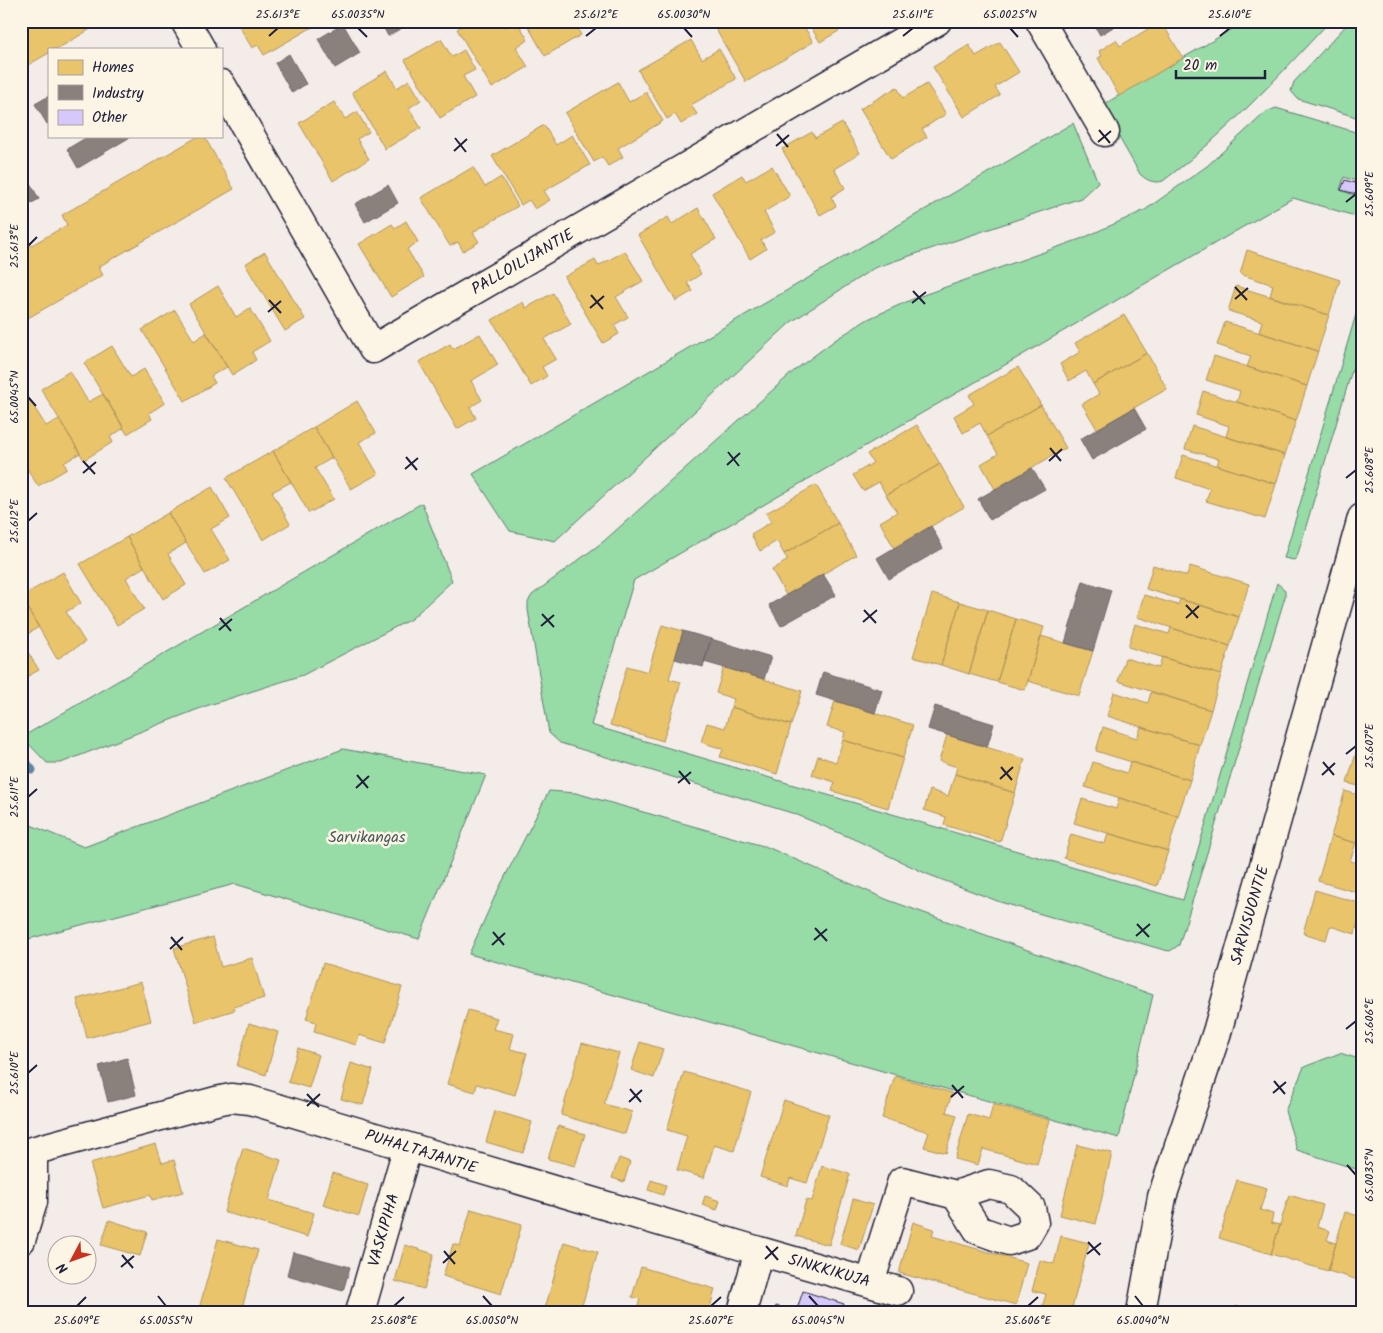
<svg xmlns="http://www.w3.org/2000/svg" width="1383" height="1333" font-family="Kalam,sans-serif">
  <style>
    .green { fill: #97dba6; stroke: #5c7e70 }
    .homes { fill: #e9c46a; stroke: #ad935c }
    .industry { fill: #8a817c; stroke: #6b6468 }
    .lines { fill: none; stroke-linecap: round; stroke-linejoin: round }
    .stream { stroke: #6285a6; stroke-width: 9 }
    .building { fill: #d6c8fa; stroke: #22223b }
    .minor-casing { stroke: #22223b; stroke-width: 31 }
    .minor { stroke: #fcf5e5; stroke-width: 28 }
    .ticks { fill: none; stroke: #22223b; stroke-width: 2 }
    .labels { text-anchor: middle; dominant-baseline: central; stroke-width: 5; stroke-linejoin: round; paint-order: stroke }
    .street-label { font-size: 16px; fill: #22223b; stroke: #fcf5e5 }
    .park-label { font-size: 16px; fill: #455a5b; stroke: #fcf5e5 }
    .neatline { fill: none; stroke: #22223b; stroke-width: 2 }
    .ticks-label { font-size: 12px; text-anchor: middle; fill: #22223b }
  </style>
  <rect width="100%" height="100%" fill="#f4ece9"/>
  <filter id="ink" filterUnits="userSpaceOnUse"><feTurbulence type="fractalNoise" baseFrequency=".02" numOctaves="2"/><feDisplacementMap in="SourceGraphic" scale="10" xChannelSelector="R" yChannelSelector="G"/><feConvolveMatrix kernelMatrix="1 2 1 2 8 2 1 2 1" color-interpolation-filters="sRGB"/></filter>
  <g filter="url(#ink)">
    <path class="green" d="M1246,21H1330C1277,78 1225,135 1163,181C1154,184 1146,180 1140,174L1101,106Z
      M1350,21H1362V119L1298,99L1291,91L1294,82Z
      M1276,108L1362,134V183L1344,177L1340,190L1362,198V218L1293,198L634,580L591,725L1183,900L1277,583L1285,590V597L1179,945L1170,951L1164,950L1000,902L927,874L856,840L795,814L560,743L549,733L528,610V602L532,595L604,541L795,370L835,340L868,319L915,298L1083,238L1145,210L1207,166L1266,112Z
      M1073,123L1098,182L1081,198L874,268L791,322L555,541L510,531L473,474Z
      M1362,294V336L1297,557L1294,560L1284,558Z
      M422,503L452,581L411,619L303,675L206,706L61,763H47L22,737Z
      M343,749L486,775L419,939L235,884L21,941V821L84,847Z
      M549,791L576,793L767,847L888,900L1153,995L1119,1138L469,954L495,896Z
      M1340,1053L1362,1060V1171L1297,1150L1285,1111L1304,1067Z"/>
    <path class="homes" d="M21,21H104L57,49H49V53L21,69Z
      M236,21H323L264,55L258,45L252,48Z
      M471,21H501L504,27L517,21L528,40L516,47L528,67L492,88L457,29Z
      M525,21H573L581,35L545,56Z
      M711,21H801L813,42L746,82Z
      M807,21H856L820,42Z
      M1161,21L1183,58L1119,96L1098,58L1102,56L1099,51L1116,40L1120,46Z
      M441,39L452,57L464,50L475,70L463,76L475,97L440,118L405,60Z
      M691,40L702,59L719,49L736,79L691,105L697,114L681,124L675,114L667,119L638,70Z
      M1000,42L1019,72L995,87L1000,95L964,117L933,67L969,45L976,56Z
      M387,71L397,88L409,80L421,100L409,108L421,128L385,149L352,92Z
      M618,82L629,102L646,92L663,121L618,148L623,157L608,166L602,157L594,162L565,113Z
      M927,84L946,114L922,129L927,137L891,159L860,109L897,87L903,98Z
      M334,102L345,119L357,112L369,132L357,139L369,159L333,181L299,123Z
      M842,123L860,153L834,169L845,188L831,197L836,206L820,215L782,149L812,132L815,138Z
      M544,125L556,145L572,135L590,165L544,191L550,200L535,209L529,200L521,205L492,156Z
      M199,136H204L234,189L98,267L103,275L21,322V251L67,225L62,215Z
      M772,166L790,196L764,212L775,232L761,240L766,249L750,259L712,193L742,175L746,181Z
      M473,167L485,187L501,177L518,206L473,232L479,242L463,251L458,242L450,246L421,198Z
      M698,208L716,239L690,254L701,274L687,283L693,291L676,301L638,235L668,217L672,224Z
      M406,221L418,242L407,249L424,277L391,297L359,244L392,224L395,228Z
      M1247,250L1340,280L1329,315L1270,296L1273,285L1240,274Z
      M625,251L643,281L616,297L628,317L614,325L619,334L603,343L564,277L595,260L598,266Z
      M265,252L305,319L285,331L245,264Z
      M218,286L236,317L250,308L270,341L252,352L256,360L232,375L189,304Z
      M1236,286L1329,315L1318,351L1259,332L1262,321L1228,311Z
      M553,293L571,324L544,339L556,359L542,367L547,376L531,386L492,320L523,302L526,308Z
      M175,310L194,341L206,333L227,367L211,376L215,383L185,401L142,330Z
      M1124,315L1147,353L1093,384L1086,371L1069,381L1060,364L1080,352L1075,343Z
      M1225,322L1318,351L1307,386L1247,367L1251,356L1217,345Z
      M480,334L498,365L471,381L482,400L470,407L476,418L457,429L419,362L450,344L453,349Z
      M112,346L131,377L144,369L165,403L149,413L152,419L127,434L84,363Z
      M1147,353L1167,389L1097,429L1082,404L1099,394L1093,384Z
      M1214,356L1307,386L1296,421L1237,402L1240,391L1206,380Z
      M1018,367L1041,405L987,436L980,423L963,433L954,416L974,404L969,395Z
      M70,371L88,402L103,394L124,428L110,437L113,442L84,460L41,389Z
      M1203,391L1296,421L1285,455L1226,437L1229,426L1196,415Z
      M27,396L46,426L59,419L80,453L64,463L67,469L38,486L21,459V399Z
      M357,401L376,433L359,442L378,474L351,489L314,427Z
      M1041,405L1066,448L995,489L981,464L998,454L987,436Z
      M917,425L940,464L886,495L879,482L863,491L853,475L873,463L867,454Z
      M1192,426L1285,455L1276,484L1217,465L1219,459L1185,449Z
      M314,427L332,458L315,468L334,499L309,513L273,451Z
      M273,451L291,482L272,492L290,524L263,540L226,478Z
      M1183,455L1276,484L1265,519L1206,501L1210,489L1176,478Z
      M940,464L964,507L894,548L880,522L897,512L886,495Z
      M816,485L838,523L784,554L777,541L760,551L751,534L771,522L766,513Z
      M212,487L230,518L211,529L230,560L205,574L168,513Z
      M168,513L186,543L168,554L186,585L163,599L127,537Z
      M838,523L856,555L786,595L772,570L788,560L784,554Z
      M127,537L144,567L126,578L144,609L117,625L80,564Z
      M1153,565L1187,576L1190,566L1249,584L1239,617L1146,589Z
      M63,572L81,603L66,612L85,642L57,659L21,597Z
      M932,594L960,602L941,665L913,657Z
      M1144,595L1178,605L1180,599L1239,617L1230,646L1137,617Z
      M21,598L39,627L21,638Z
      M960,602L988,610L969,674L941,665Z
      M988,610L1016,619L997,682L969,674Z
      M1016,619L1044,627L1025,690L997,682Z
      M1135,624L1169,634L1171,628L1230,646L1221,675L1128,647Z
      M662,625L683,631L669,679L681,682L663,741L610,725L627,666L648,672Z
      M1041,636L1093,651L1079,696L1028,681Z
      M21,641L39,670L21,680Z
      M1162,657L1221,675L1211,710L1118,681L1125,658L1159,668Z
      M724,667L802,691L791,725L731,707L734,699L716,693Z
      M1114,692L1148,703L1151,692L1211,710L1200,745L1107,716Z
      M835,701L913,725L903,758L843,740L845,732L827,727Z
      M731,707L791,725L777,774L720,757L723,749L701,742L707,723L725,728Z
      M1103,727L1137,738L1141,727L1200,745L1190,780L1096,751Z
      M947,735L1025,759L1015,793L955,774L957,767L939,761Z
      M1361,737L1362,738V787L1347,783Z
      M843,740L903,758L888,808L832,791L835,782L812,775L818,756L836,762Z
      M1093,762L1127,773L1130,762L1190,780L1178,816L1085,787Z
      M955,774L1015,793L1000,842L944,825L946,817L924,810L930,790L948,796Z
      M1345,791L1362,796V826L1356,843L1331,836Z
      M1119,798L1178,816L1168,851L1074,823L1082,799L1116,809Z
      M1108,833L1168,851L1157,886L1064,858L1071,834L1105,844Z
      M1331,836L1356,843L1350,861L1362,864V894L1318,881Z
      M1315,890L1362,904L1355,934L1330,926L1326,940L1303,933Z
      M213,937L221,967L252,958L264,998L234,1007L235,1010L196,1022L174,948Z
      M323,963L402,987L385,1043L359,1035L356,1045L314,1032L316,1022L306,1019Z
      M141,982L151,1021L87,1038L77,999Z
      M468,1010L497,1018L493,1029L514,1034L510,1049L527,1053L515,1095L477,1084L475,1092L447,1084Z
      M249,1023L278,1032L266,1075L237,1066Z
      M640,1042L663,1049L654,1078L631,1070Z
      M582,1043L619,1053L604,1104L632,1112L625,1134L561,1115Z
      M298,1048L319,1055L309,1088L288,1082Z
      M351,1063L373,1070L363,1105L341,1099Z
      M684,1072L751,1092L734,1151L714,1145L704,1178L677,1170L687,1136L667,1130Z
      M895,1076L952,1093L946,1112L957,1115L946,1153L924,1147L929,1132L882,1118Z
      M784,1100L829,1115L807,1183L790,1178L788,1186L760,1177Z
      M993,1104L1050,1120L1037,1164L983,1149L978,1165L955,1159L968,1114L989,1120Z
      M495,1111L532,1122L523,1153L486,1142Z
      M558,1126L585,1134L575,1166L548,1159Z
      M156,1144L162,1163L174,1160L183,1192L152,1200L150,1195L103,1208L90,1163Z
      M1077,1145L1112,1153L1096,1224L1060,1215Z
      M243,1148L281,1160L269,1200L314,1213L307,1237L224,1212Z
      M619,1158L630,1162L624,1182L612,1178Z
      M822,1166L850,1174L829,1245L796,1236L806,1200L812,1201Z
      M333,1173L368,1185L359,1216L323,1205Z
      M651,1180L666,1185L663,1195L648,1190Z
      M1237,1180L1267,1188L1260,1210L1273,1214L1271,1223L1280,1225L1271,1254L1219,1238Z
      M1289,1195L1323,1205L1317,1227L1330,1231L1327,1240L1336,1243L1328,1271L1271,1254Z
      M705,1196L720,1201L717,1210L702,1205Z
      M853,1199L873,1205L859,1250L840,1244Z
      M471,1209L522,1224L501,1294L443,1276L453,1244L460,1246Z
      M1345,1212L1362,1217V1281L1328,1271Z
      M109,1220L147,1232L140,1256L101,1245Z
      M913,1222L934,1229L932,1236L1027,1263L1016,1305L899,1273Z
      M1061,1236L1089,1243L1071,1312H1057L1042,1308L1046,1294L1032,1291L1040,1260L1054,1264Z
      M218,1239L258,1250L241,1312H210L199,1309Z
      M564,1242L598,1252L580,1312H544Z
      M405,1245L434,1254L424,1289L395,1281Z
      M641,1267L715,1289L709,1312H683L662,1306L660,1312H636L640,1299L632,1297Z
      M1236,1306L1254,1312H1234Z"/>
    <path class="industry" d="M380,21H411L412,22L388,36Z
      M1092,21H1123L1100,35Z
      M343,24L360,53L335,68L318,39Z
      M289,54L306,84L292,93L275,63Z
      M49,96V123L47,124L35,104Z
      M89,136H132L78,168L67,149Z
      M25,174L39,199L21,209V176Z
      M388,185L398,203L365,222L355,204Z
      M1134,408L1146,429L1092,460L1080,439Z
      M1032,468L1045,489L990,520L978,499Z
      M931,526L943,548L889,579L877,558Z
      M823,574L836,595L781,626L769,605Z
      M1083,581L1111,590L1093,651L1065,643Z
      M683,631L711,639L703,667L675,659Z
      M711,639L771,657L764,679L704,662Z
      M823,672L882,690L875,713L816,695Z
      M935,706L994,724L987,747L928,729Z
      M127,1058L136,1095L108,1102L99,1066Z
      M293,1252L350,1267L343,1291L287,1275Z"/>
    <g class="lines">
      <path class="stream" d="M21,756L32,770"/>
    </g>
    <path class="building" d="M1345,180L1359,184L1356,194L1341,190Z
      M803,1291L844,1304L842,1312H796Z
      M776,1306L794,1312H774Z"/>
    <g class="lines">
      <defs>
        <path id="minor" d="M185,21L201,49
          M1040,21L1105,132
          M221,84L373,349L937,21
          M21,1154L216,1101L231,1098L250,1100L759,1251L742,1312
          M21,1240L33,1202V1151
          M759,1251L898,1291
          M870,1283L902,1181L956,1195L989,1184L1011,1189L1031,1208L1034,1223L1027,1235L1009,1241L978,1230L956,1195
          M360,1312L407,1149
          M1141,1312L1162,1197L1217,1032L1362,518"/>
      </defs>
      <use href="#minor" class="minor-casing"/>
      <use href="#minor" class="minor"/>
    </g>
  </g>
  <path class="ticks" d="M358,28L367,37M684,28L692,37M1010,28L1018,37M269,36L278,28M586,36L596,28M903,36L913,28M1220,36L1230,28M1099,130L1110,143M777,134L788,147M455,138L466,152M1098,142L1111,131M776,146L789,135M454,151L467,139M1346,202L1356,194M28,246L37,237M1235,287L1247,300M913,291L925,304M591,295L603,309M1235,299L1248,288M269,300L281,313M912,303L926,292M590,308L604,296M268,312L281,301M28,397L36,406M1050,448L1061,461M728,452L739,466M406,457L417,470M83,461L95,474M1049,461L1062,449M727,465L740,453M405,469L418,458M83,473L96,462M1346,478L1356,470M28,521L37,513M1186,605L1198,618M864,610L876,623M542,614L554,627M220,618L231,631M1186,618L1199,606M863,622L877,610M541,626L554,615M219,630L232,619M1346,754L1356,746M1323,762L1334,775M1001,767L1012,780M679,771L690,784M357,775L368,788M1322,775L1335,763M1000,779L1013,767M678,783L691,772M356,788L369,776M28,797L37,789M1137,924L1149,937M815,928L827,941M493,932L504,945M1136,936L1150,924M171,937L182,950M814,940L827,929M492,945L505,933M170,949L183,937M1346,1029L1356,1021M28,1073L37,1065M1274,1081L1285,1094M952,1085L963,1098M630,1089L641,1102M1273,1093L1286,1082M307,1094L319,1107M951,1097L964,1086M629,1102L642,1090M307,1106L320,1094M1347,1165L1356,1175M1088,1242L1100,1255M766,1246L778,1260M444,1251L455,1264M1087,1254L1101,1243M122,1255L133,1268M765,1259L778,1247M443,1263L456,1251M121,1267L134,1256M158,1296L166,1306M483,1296L492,1306M809,1296L818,1306M1135,1296L1143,1306M77,1306L86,1297M394,1306L404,1297M711,1306L721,1297M1028,1306L1038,1297"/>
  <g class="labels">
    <g class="street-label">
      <text transform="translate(523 262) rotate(-30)">PALLOILIJANTIE</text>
      <text transform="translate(1250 915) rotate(-74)">SARVISUONTIE</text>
      <text transform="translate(421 1152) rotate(17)">PUHALTAJANTIE</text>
      <text transform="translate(384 1230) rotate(-74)">VASKIPIHA</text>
      <text transform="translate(829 1271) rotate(16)">SINKKIKUJA</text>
    </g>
    <g class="park-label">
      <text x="367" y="837">Sarvikangas</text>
    </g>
  </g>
  <rect width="1383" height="1333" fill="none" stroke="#fcf5e5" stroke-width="55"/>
  <rect x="48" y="48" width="175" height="90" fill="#fcf5e5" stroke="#a5a1a1"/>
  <rect x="58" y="60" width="25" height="15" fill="#e9c46a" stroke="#a5a1a1"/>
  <text x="92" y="72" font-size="15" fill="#22223b">Homes</text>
  <rect x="58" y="85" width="25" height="15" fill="#8a817c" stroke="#a5a1a1"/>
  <text x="92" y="98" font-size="15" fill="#22223b">Industry</text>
  <rect x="58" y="110" width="25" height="15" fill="#d6c8fa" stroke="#a5a1a1"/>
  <text x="92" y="122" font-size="15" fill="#22223b">Other</text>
  <g transform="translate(72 1260) rotate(229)"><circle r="24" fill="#fcf5e5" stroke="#a5a1a1"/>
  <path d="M0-4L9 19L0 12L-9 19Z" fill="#c8321e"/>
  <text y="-8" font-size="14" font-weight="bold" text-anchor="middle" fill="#22223b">N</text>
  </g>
  <path d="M1176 70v8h89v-8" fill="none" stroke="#22223b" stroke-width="2.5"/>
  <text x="1183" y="70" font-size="15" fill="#22223b" stroke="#fcf5e5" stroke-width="4" paint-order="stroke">20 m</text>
  <rect x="28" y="28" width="1328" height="1278" class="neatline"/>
  <g class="ticks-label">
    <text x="278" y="18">25.613°E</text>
    <text x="358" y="18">65.0035°N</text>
    <text x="596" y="18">25.612°E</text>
    <text x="684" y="18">65.0030°N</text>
    <text x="913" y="18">25.611°E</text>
    <text x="1010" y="18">65.0025°N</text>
    <text x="1230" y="18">25.610°E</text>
    <text transform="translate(1369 194) rotate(-90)" y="4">25.609°E</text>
    <text transform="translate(14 246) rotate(-90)" y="4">25.613°E</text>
    <text transform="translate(14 397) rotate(-90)" y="4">65.0045°N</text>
    <text transform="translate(1369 470) rotate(-90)" y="4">25.608°E</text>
    <text transform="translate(14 521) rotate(-90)" y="4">25.612°E</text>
    <text transform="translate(1369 746) rotate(-90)" y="4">25.607°E</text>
    <text transform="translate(14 797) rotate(-90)" y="4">25.611°E</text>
    <text transform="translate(1369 1021) rotate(-90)" y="4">25.606°E</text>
    <text transform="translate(14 1073) rotate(-90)" y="4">25.610°E</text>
    <text transform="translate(1369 1175) rotate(-90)" y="4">65.0035°N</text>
    <text x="77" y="1324">25.609°E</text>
    <text x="166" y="1324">65.0055°N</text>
    <text x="394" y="1324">25.608°E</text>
    <text x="492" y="1324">65.0050°N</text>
    <text x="711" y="1324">25.607°E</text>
    <text x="818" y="1324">65.0045°N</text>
    <text x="1028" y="1324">25.606°E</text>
    <text x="1143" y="1324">65.0040°N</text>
  </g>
</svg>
